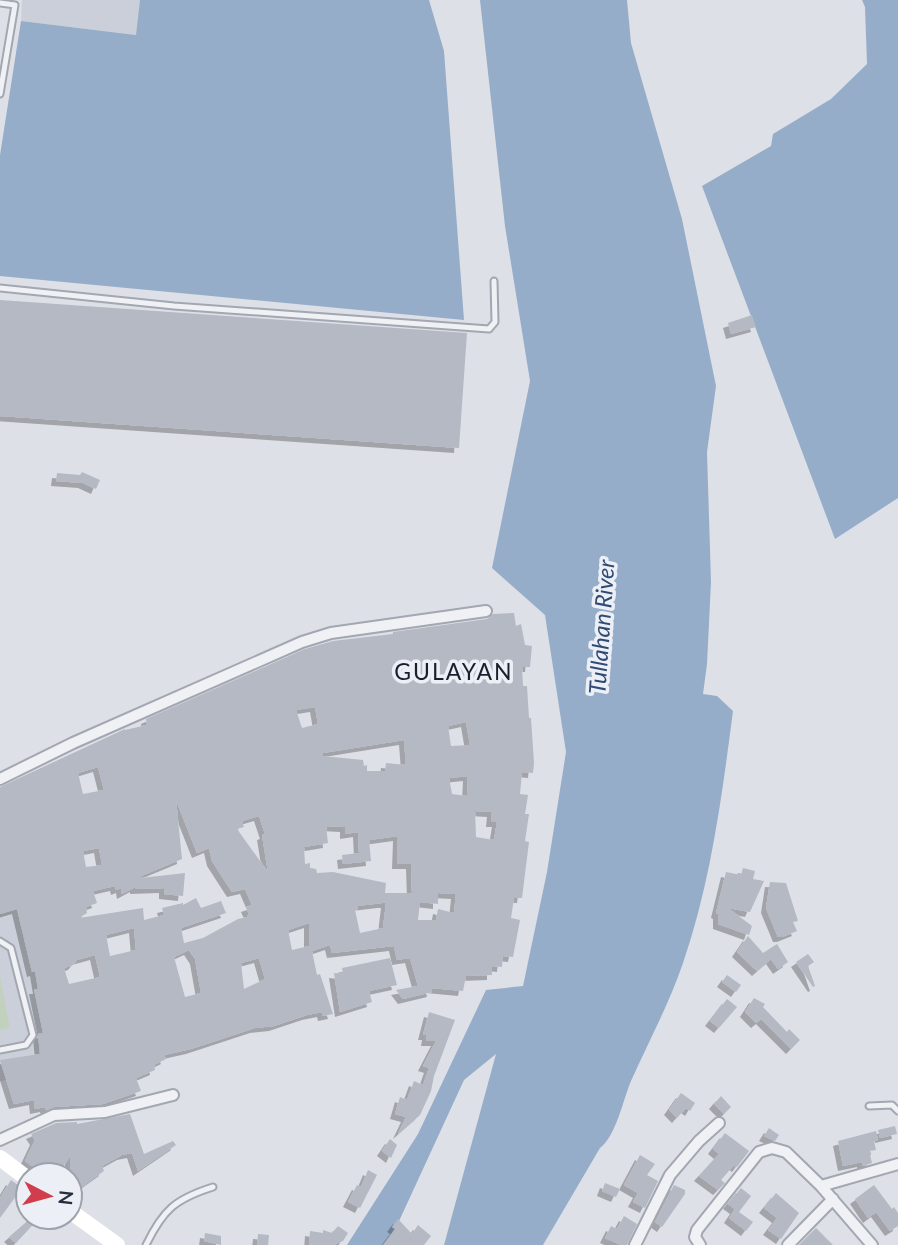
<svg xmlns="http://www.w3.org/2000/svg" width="898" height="1245" font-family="Lato,sans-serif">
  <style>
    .built { fill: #cbcfd9 }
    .green { fill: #c2d1be }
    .water { fill: #96adc9 }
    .building { fill: #b4b9c4; fill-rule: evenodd; filter: url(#shadow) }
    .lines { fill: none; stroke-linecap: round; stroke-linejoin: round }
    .lane-casing { stroke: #a2a7b1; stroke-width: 9 }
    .street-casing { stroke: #a2a7b1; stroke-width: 14 }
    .lane { stroke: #eff1f5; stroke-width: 5 }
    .street { stroke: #eff1f5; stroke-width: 10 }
    .secondary { stroke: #fff; stroke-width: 16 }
    .labels { text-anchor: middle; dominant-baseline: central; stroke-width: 7; stroke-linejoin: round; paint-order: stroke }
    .water-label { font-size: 23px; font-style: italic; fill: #2f4b73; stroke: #eceff5 }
    .neighbourhood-label { font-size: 23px; letter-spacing: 2px; fill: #181f2e; stroke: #eceff5 }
  </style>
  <defs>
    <filter id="shadow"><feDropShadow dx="-5" dy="5" stdDeviation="0" flood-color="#0004"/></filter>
  </defs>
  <rect width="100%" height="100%" fill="#dde0e7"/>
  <path class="built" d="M22,0H140L137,35L21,21Z
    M37,888L79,1071L0,1081V896Z"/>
  <path class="green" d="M0,977L10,1028L0,1030Z"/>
  <path class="water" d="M140,0H429L444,51L464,320L0,276V155L21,21L136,35Z
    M480,0H627L631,43L682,219L716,386L707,452L711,582L707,664L703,694L717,696L733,711C722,795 711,882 683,963C669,1004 649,1041 631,1081C623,1100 616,1136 600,1148L543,1245H444L496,1054L464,1080L388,1245H347L418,1134L486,990L523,986L547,872L566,752L545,615L492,568L530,381L505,226Z
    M862,0H898V498L835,539L702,186L771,146L773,134L831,99L867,64L865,7Z"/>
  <path class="building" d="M0,300L467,333L459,448L0,416Z
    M752,315L756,327L731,334L728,323Z
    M82,472L100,480L96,489L83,483L56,481L57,473L80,475Z
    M514,613L516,626L521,624L525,645L532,646L530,667H522L523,686H527L529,718H531L534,763L533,773L522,772L520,794L528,795L525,814H529L525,841L529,842L522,898H514L511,918L520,920L513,957L503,956L502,967L492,966V975L466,976L463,991L431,988L432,992L403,999L396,990L418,986L410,958L397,960L394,946L332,953L330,945L312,951L317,975L320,974L333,1014L323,1016L322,1012L307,1015L274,1026L255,1028L191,1049L164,1055L166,1059L154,1065L155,1070L136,1078L141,1091L103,1104L54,1107L46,1110L45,1107L35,1109L34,1100L14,1104L0,1060L40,1054L38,1034L43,1033L34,989H38L35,971L32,972L17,909L0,914V787L125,729V730L147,725L146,719L305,649L333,641L393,634V632L487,619L493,614ZM315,707L318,724L302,728L296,710ZM466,722L470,745L451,746L448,726ZM404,740L406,765L386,763L385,771H367V765L364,766L363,760L323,756V753ZM98,767L104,790L83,794L78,773ZM468,776L467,796L452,794L449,778ZM176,800L197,853L209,848L212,861L232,892L245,889L252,905L246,907L249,914L247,917L238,919L203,938L184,943L181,928L226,913L221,901L201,908L196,898L183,905V903L162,908L164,915L144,920L143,908L79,918L87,913L86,907L97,903L93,891L115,886L116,890L121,888L122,894L135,887V889L164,888V894L183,896L185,873L141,878V876L182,859ZM475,811L492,812L491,822H497L494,840L476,837ZM259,816L265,834L262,835L268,872L237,829L244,827L242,821ZM326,826L345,827V834L358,832L359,853L342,855L343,864L371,861L369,840L398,836L397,864H411L412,893H385L386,883L333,872L317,873L316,869L310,868V863L305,864L304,847L328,843ZM99,848L102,865L86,867L83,851ZM438,893L456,894L454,913L438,909L436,920H418L420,902L438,904ZM382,903H386L383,928L360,933L355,910H358L357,906ZM309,923V946L292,950L288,930ZM134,928L136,950L110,956L106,935ZM189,950L195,959L201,993L185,997L174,957ZM95,955L100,977L69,984L64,968L73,965L77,960ZM259,958L265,979L244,989L241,963Z
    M743,868L755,871L753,879L764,881L750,912L728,908L752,926L749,935L718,924V914L716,913L726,872L741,875Z
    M770,882L786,883L798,921L793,922L797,931L782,937H778L766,908Z
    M748,936L763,953L777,944L788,962L778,969L771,959L757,971L737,952Z
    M808,954L814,962L808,966L815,986L813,987L796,962Z
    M390,958L397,985L369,991L372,1002L340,1012L334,973L343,974L342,968Z
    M727,975L741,985L736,992L722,982Z
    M754,998L765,1004L763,1007L787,1032L789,1029L800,1040L791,1049L761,1019L756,1023L745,1012Z
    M727,999L737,1007L719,1028L710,1021Z
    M429,1012L455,1020L434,1076L431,1091L420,1115L398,1134L406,1117L395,1114L400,1097L407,1100L414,1081L423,1085L429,1068L423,1066L436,1041H426L427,1035H423Z
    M681,1093L695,1103L690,1111L686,1108L677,1118L669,1110Z
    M721,1096L731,1107L724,1114L714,1104Z
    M130,1114L144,1154L173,1141L176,1145L138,1171L132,1153L122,1155L102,1166L104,1171L70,1195V1156L58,1175H50L40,1168L39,1171L25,1161L35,1140L31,1134L56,1123L77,1122V1124Z
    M895,1126L897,1134L880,1138L878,1130Z
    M769,1128L779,1135L775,1141L764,1136Z
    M876,1131L878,1140L874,1141L876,1150L869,1151L872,1163L863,1166L862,1162L843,1166L838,1141Z
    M725,1133L749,1151L737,1167L734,1165L721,1180L725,1183L718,1190L699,1176L719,1154L713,1149Z
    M390,1139L397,1145L391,1158L382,1151Z
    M640,1155L655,1164L647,1175L658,1181L645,1208L633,1202L638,1193L624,1185Z
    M368,1170L377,1175L360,1208L348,1202L357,1185L361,1187Z
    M11,1180L22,1188L0,1218V1198Z
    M605,1183L620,1189L616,1197L602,1191Z
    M674,1185L685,1190V1194L662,1227L655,1222Z
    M874,1185L892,1209L894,1207L898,1213V1226L890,1231L876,1212L868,1218L855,1199Z
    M741,1188L751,1196L739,1212L753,1222L746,1231L729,1218L735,1209L728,1204Z
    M776,1193L799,1213L781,1239L768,1230L777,1218L764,1208Z
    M624,1216L637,1224L627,1245H621L605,1238L611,1226L617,1229Z
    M32,1217H40L16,1243L9,1237Z
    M398,1219L412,1234L418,1225L431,1236L424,1245H383L395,1229L392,1227Z
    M338,1226L348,1233L343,1241L333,1245H309L310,1231L323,1233V1230L332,1233Z
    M816,1228L833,1245H799Z
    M205,1233L221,1236V1245L204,1241Z
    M258,1234L269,1235L268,1245H257Z"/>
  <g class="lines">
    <defs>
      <path id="lane" d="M0,3L15,5L0,94
        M0,288L174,306L489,329L495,322L494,281
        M0,941L11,948L33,1035L26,1045L0,1050
        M869,1106L892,1105L898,1111
        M146,1245C163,1210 175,1199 213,1187"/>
      <path id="street" d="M0,779L73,743L302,642L331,633L486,611
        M0,1140L54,1115L105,1112L173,1095
        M821,1186L898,1164
        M635,1245L670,1175L699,1141L719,1123
        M700,1245L695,1237L697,1230L759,1152L772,1148L786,1152L821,1186L872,1245
        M788,1245L833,1199"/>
    </defs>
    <use href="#lane" class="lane-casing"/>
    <use href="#street" class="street-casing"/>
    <use href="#lane" class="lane"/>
    <use href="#street" class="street"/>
    <path class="secondary" d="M0,1158L28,1179
      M70,1211L117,1245"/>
  </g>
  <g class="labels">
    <g class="water-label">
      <text transform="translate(601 627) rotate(-86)">Tullahan River</text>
    </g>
    <g class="neighbourhood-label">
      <text x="454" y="671">GULAYAN</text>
    </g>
  </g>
  <g transform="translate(49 1196) rotate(96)"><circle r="33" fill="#eceff5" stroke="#9da2ac" stroke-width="2"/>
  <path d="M0-5L12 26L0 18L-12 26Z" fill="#d13d4d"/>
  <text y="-10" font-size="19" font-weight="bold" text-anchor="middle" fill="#262e3e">N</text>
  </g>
</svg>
